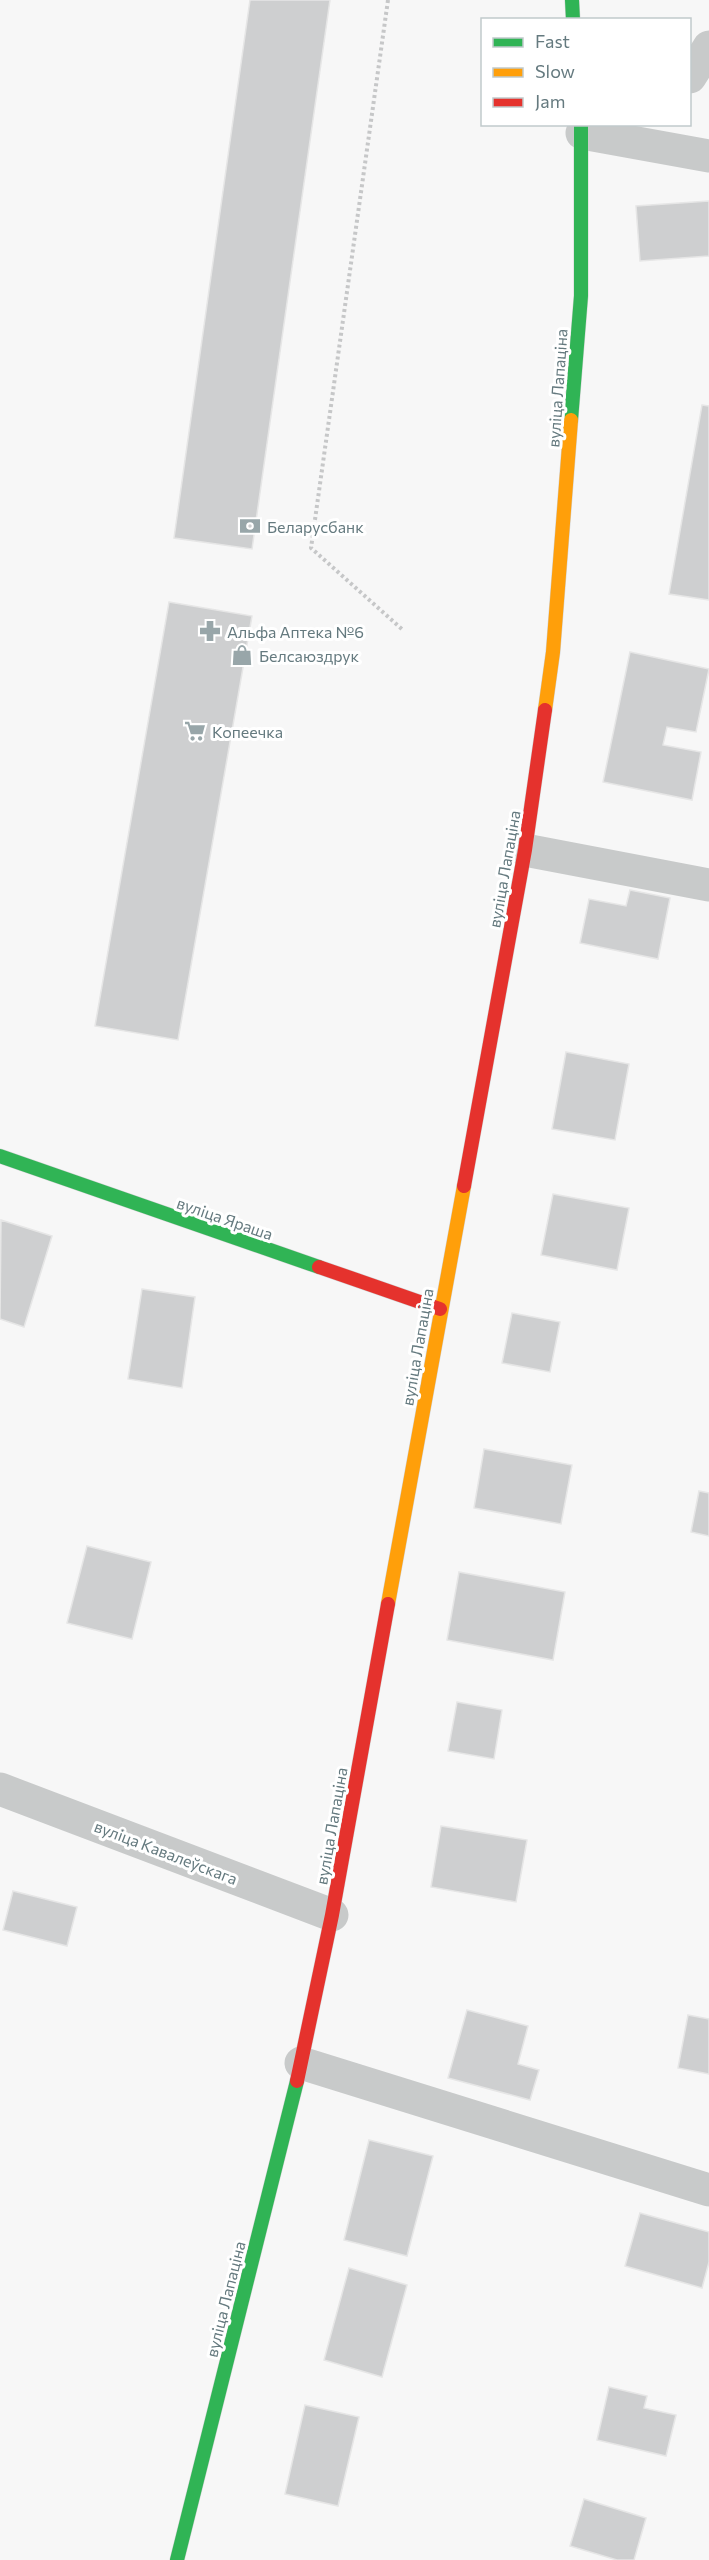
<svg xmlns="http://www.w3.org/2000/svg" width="709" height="2560" font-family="Commissioner,sans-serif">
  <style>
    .building { fill: #cecfd0; stroke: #e6e6e6; stroke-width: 1.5 }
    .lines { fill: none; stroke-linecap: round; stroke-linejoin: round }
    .fast-casing { stroke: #d2d3d4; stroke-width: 15 }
    .slow-casing { stroke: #d2d3d4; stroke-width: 15 }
    .jam-casing { stroke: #d2d3d4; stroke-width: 15 }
    .path { stroke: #c6c7c8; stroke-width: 4; stroke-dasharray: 3 3; stroke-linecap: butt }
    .street { stroke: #c8caca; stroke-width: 33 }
    .fast { stroke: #30b455; stroke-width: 14 }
    .slow { stroke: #ff9f0a; stroke-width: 14 }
    .jam { stroke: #e5322d; stroke-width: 14 }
    .labels { text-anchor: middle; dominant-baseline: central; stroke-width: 6; stroke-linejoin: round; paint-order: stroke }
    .street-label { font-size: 16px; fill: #657a7f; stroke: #fff }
    .poi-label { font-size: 16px; fill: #657a7f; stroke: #fff; text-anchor: start }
  </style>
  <rect width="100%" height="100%" fill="#f7f7f7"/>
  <path class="building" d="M250,0H330L252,549L174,538Z
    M709,201V256L640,261L636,206Z
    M702,405L709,406V600L669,594Z
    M169,602L252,616L178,1040L95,1026Z
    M630,652L709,669L696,732L667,727L663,745L701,752L692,800L603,782Z
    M630,890L670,898L658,959L580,943L589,899L626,906Z
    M566,1052L629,1064L615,1140L552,1129Z
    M553,1194L629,1208L617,1270L541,1255Z
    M1,1220L52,1236L24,1327L0,1319Z
    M142,1289L195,1297L182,1388L128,1379Z
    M512,1313L560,1322L550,1372L502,1363Z
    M484,1449L572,1465L561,1524L474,1508Z
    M699,1491L709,1493V1536L691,1532Z
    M87,1546L151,1562L132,1639L67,1623Z
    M459,1572L565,1592L553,1660L447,1640Z
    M457,1702L502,1710L494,1759L448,1751Z
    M441,1826L527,1840L516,1902L431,1887Z
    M13,1891L77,1907L67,1946L3,1930Z
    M467,2010L528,2026L518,2064L539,2070L530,2100L448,2078Z
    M688,2015L709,2019V2074L678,2068Z
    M369,2140L433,2156L407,2256L344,2240Z
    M640,2213L709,2232V2262L702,2288L625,2266Z
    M349,2268L407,2285L382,2377L324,2360Z
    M609,2387L647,2396L644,2408L676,2415L666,2456L597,2440Z
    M305,2405L359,2417L338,2506L285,2494Z
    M584,2499L646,2518L634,2560H617L570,2546Z"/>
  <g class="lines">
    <defs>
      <path id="fast" d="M572,0L573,20
        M571,420L581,296V124
        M0,1156L319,1267
        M177,2560L297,2081"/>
      <path id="slow" d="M545,710L553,652L571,420
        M388,1604L464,1186"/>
      <path id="jam" d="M464,1186L525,850L545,710
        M319,1267L440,1309
        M297,2081L332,1915L388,1604"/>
    </defs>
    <use href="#fast" class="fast-casing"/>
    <use href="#slow" class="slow-casing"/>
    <use href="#jam" class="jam-casing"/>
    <path class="path" d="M388,0L311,548L403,630"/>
    <path class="street" d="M690,77L709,47
      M582,133L709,156
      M525,850L709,885
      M0,1789L332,1915
      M301,2063L709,2190"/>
    <use href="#fast" class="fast"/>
    <use href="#slow" class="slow"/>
    <use href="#jam" class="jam"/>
  </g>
  <defs>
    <symbol id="bank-bare" viewBox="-9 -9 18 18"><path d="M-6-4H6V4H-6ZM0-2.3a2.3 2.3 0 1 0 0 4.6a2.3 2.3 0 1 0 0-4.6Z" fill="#98a6a9" stroke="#fff" stroke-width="2.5" paint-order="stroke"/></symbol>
    <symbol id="pharmacy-bare" viewBox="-9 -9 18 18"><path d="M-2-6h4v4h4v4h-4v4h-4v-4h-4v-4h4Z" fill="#98a6a9" stroke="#fff" stroke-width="2.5" paint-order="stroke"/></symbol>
    <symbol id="shop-bare" viewBox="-9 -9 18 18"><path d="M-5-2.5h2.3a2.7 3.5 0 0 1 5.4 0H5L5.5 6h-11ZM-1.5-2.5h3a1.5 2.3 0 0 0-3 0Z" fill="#98a6a9" stroke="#fff" stroke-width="2.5" paint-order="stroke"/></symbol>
    <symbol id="supermarket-bare" viewBox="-9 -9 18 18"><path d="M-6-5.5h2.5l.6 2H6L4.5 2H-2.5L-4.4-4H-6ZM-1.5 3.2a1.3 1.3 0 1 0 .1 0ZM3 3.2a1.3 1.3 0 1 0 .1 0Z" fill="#98a6a9" stroke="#fff" stroke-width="2.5" paint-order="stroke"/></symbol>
  </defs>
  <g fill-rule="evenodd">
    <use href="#bank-bare" x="235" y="511" width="30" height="30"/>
    <use href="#pharmacy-bare" x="195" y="616" width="30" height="30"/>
    <use href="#shop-bare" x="227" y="640" width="30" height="30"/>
    <use href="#supermarket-bare" x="180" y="716" width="30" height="30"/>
  </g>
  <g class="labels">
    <g class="street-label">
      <text transform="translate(557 388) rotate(-86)">вуліца Лапаціна</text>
      <text transform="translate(504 869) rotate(-80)">вуліца Лапаціна</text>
      <text transform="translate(225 1218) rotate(19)">вуліца Яраша</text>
      <text transform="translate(417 1347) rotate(-80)">вуліца Лапаціна</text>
      <text transform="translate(331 1826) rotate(-80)">вуліца Лапаціна</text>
      <text transform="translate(166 1852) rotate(21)">вуліца Кавалеўскага</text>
      <text transform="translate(225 2299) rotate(-76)">вуліца Лапаціна</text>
    </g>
    <g class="poi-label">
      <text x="267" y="526">Беларусбанк</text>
      <text x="227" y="631">Альфа Аптека №6</text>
      <text x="259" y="655">Белсаюздрук</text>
      <text x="212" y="731">Копеечка</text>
    </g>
  </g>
  <rect x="481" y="18" width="210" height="108" fill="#ffffff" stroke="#c1cacc" stroke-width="1.5"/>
  <rect x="493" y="38" width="30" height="9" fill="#30b455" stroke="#c1cacc" stroke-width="1.5"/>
  <text x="535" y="48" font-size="18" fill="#657a7f">Fast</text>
  <rect x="493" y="68" width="30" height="9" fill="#ff9f0a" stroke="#c1cacc" stroke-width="1.5"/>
  <text x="535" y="78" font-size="18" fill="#657a7f">Slow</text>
  <rect x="493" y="98" width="30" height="9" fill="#e5322d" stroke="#c1cacc" stroke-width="1.5"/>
  <text x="535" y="108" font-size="18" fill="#657a7f">Jam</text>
</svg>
